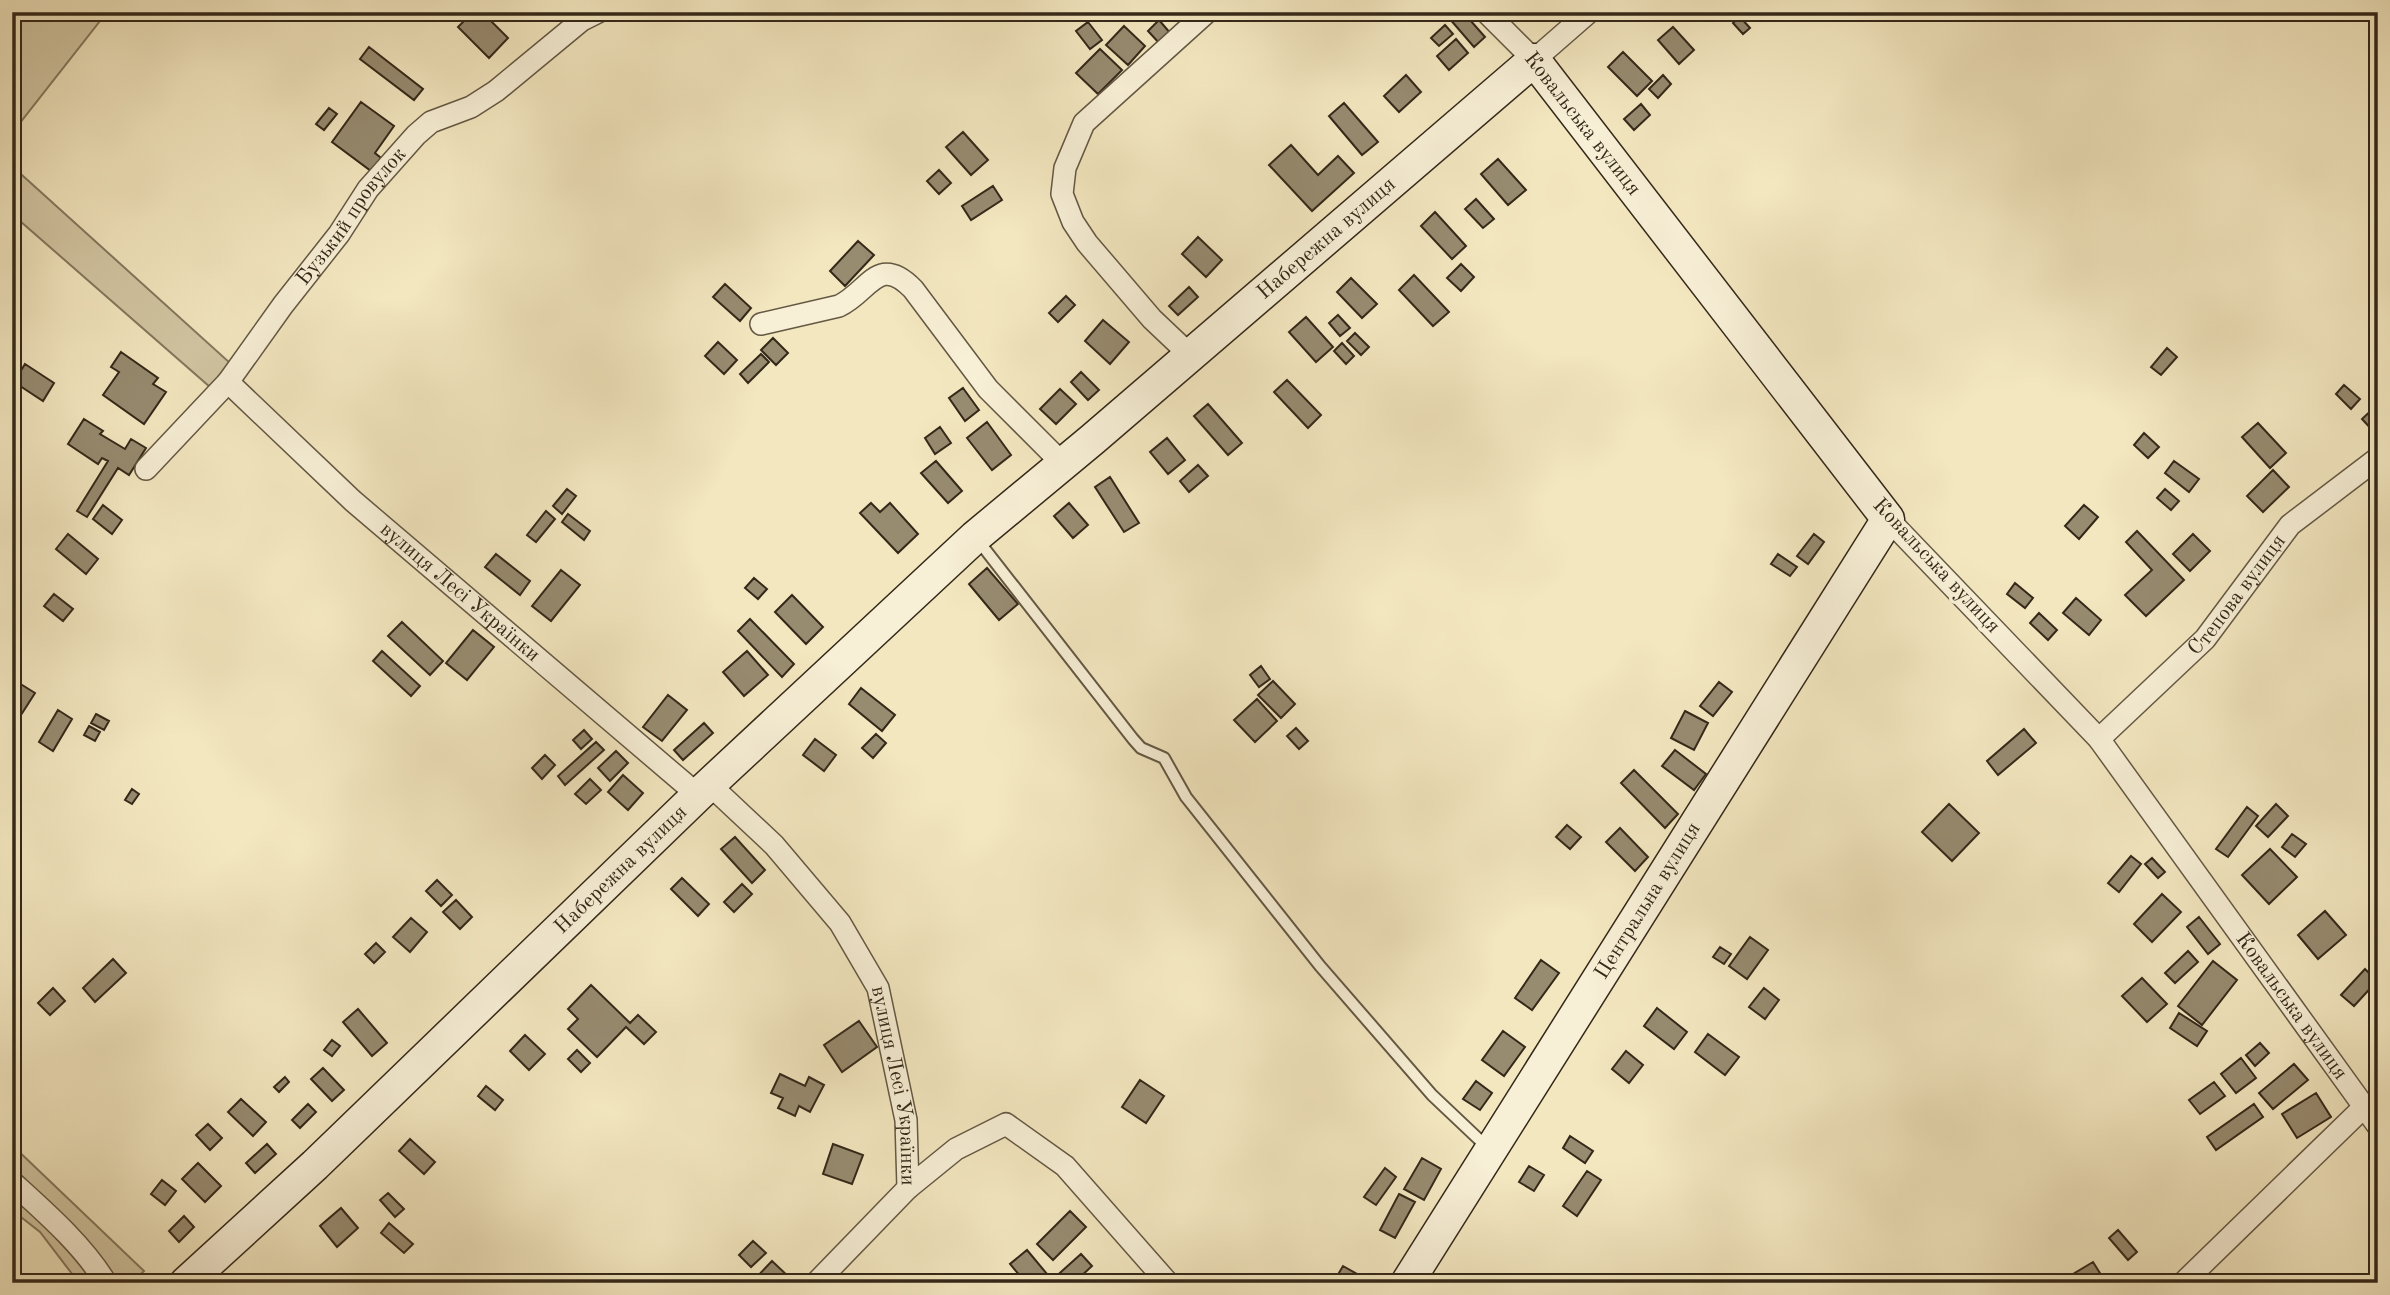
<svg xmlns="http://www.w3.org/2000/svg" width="2390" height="1295" font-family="'Old Standard TT',serif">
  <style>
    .green { fill: #d3c7a4; stroke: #84785e; stroke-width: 2 }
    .building { fill: #978b70; stroke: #342819; stroke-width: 2 }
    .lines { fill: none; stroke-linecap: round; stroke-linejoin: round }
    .lane-casing { stroke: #645843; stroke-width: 14 }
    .street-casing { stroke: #645843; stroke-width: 24 }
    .secondary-casing { stroke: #342819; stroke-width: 35 }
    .lane { stroke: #f7efd6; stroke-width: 10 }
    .street { stroke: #f7efd6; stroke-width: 21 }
    .secondary { stroke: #f7efd6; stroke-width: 32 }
    .labels { text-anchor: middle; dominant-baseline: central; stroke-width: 7; stroke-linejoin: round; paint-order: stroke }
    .street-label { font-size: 21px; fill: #342819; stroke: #f7efd6 }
  </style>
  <rect width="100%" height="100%" fill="#f3e7c0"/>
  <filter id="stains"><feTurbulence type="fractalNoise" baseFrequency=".00286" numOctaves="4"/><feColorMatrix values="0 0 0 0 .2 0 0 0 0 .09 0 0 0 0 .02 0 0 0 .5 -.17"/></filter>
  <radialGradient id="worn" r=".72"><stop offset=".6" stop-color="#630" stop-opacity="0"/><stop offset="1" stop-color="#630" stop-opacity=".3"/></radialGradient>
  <path class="green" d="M12,12H107L12,133Z
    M12,166L230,363L210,387L12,214Z
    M12,1145L144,1271L132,1283H79L40,1232L12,1210Z"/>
  <path class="building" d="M473,12H482L508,38L489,58L458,27Z
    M1456,12H1463L1485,37L1474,47L1449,18Z
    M1740,17L1750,28L1743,34L1733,23Z
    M1159,20L1171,34L1160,44L1148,31Z
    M1088,22L1102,40L1090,49L1076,31Z
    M1445,25L1453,34L1439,46L1431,38Z
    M1124,26L1145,46L1128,65L1106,45Z
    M1673,27L1694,50L1679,64L1658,40Z
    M1456,39L1468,53L1449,70L1437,56Z
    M369,47L423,89L414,100L360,59Z
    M1100,49L1122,70L1098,94L1076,73Z
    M1623,52L1652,81L1637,96L1608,67Z
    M1406,75L1421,92L1399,112L1384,96Z
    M1663,75L1671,84L1658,98L1649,89Z
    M361,102L394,126L375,153L381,158L371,171L332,142Z
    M1344,103L1378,142L1362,155L1329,116Z
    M1641,104L1650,115L1634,130L1624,119Z
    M329,108L337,114L324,130L316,124Z
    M963,132L988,160L971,175L946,147Z
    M1291,145L1318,175L1338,156L1354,173L1312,211L1269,165Z
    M1498,159L1526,190L1508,205L1481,174Z
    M939,170L951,183L939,194L927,181Z
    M993,186L1002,200L971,220L962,206Z
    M1476,199L1494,219L1483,228L1465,209Z
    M1435,212L1466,246L1452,259L1421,226Z
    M1198,237L1222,260L1206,277L1182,254Z
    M858,241L874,255L845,286L830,271Z
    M1461,264L1474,277L1461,291L1447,278Z
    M1414,275L1449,312L1433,326L1399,290Z
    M1351,278L1377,304L1362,318L1337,292Z
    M725,284L751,308L740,321L713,297Z
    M1189,287L1198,297L1178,315L1169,306Z
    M1066,296L1075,305L1058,322L1049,313Z
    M1338,315L1350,328L1340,336L1329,323Z
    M1306,317L1333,347L1316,362L1289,332Z
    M1103,320L1129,342L1110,364L1085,341Z
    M1355,333L1369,347L1361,355L1347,341Z
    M773,338L788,353L776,365L761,350Z
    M718,342L737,360L724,374L705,356Z
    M1342,343L1354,356L1346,364L1334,351Z
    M2167,348L2177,357L2161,375L2151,367Z
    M121,352L158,378L153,384L166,392L144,424L103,395L119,372L111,367Z
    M761,354L769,362L748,383L740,374Z
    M25,364L54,383L43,401L14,382Z
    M1081,372L1099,390L1088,400L1071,382Z
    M1287,380L1321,415L1308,428L1274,392Z
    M2344,385L2360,399L2351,409L2336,394Z
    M963,388L979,410L965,421L949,398Z
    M1060,389L1076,404L1056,424L1040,409Z
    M1208,404L1242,443L1228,455L1194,416Z
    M2378,404V428L2374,432L2362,419Z
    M84,419L103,431L100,434L125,449L131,439L146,448L129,475L118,468L87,517L77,511L108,461L102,458L98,464L68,444Z
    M987,422L1011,455L992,470L967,438Z
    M2258,423L2286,453L2270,468L2242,437Z
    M940,427L951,443L935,454L925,438Z
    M2144,433L2159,447L2148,458L2134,445Z
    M1167,438L1185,460L1168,474L1150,452Z
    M936,461L962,491L948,503L921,473Z
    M2174,461L2199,479L2189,492L2165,473Z
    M1198,465L1208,476L1189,492L1180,481Z
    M2273,470L2289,487L2263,512L2247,496Z
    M1110,477L1139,523L1124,532L1095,487Z
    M567,489L576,496L562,514L553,506Z
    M2165,489L2179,501L2171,510L2157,498Z
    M871,503L880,512L890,503L918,534L898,553L860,513Z
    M1069,503L1088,525L1073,538L1054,516Z
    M103,505L122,520L112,534L93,519Z
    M2084,505L2098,517L2079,539L2065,526Z
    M546,511L555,519L536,542L527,535Z
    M568,514L590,531L584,540L562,522Z
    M2137,531L2184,580L2146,616L2125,595L2152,570L2126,542Z
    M68,534L98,559L86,574L56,549Z
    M1814,534L1824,542L1808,564L1797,556Z
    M2193,534L2210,551L2190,571L2173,554Z
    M496,554L530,581L520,595L485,567Z
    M1778,554L1797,567L1790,576L1771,564Z
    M987,568L1018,604L999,620L969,584Z
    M561,570L580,585L551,621L532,606Z
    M754,578L767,589L758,599L745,588Z
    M2015,583L2033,598L2025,608L2007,594Z
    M54,594L73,609L63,621L44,606Z
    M792,595L823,627L806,644L775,612Z
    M2076,598L2101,620L2089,635L2063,613Z
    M2039,613L2057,630L2048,640L2030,623Z
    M750,619L794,664L782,677L738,631Z
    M402,622L443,661L430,675L388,636Z
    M473,630L494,647L467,680L446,663Z
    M382,651L420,686L411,696L373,661Z
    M747,651L768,675L744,696L723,672Z
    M1261,666L1270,679L1259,687L1250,675Z
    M1273,681L1295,704L1281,718L1258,695Z
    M1719,682L1732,692L1713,716L1700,706Z
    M19,683L35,693L21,715L12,710V693Z
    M861,688L895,715L882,731L849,704Z
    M668,695L687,710L662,741L643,727Z
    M1257,699L1277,721L1255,742L1234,720Z
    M58,710L72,719L53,751L39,742Z
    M1685,711L1708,723L1694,750L1671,738Z
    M96,714L109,721L104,730L91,723Z
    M704,723L713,733L683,760L674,750Z
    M89,726L100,732L95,741L84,735Z
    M1296,728L1308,741L1299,749L1287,736Z
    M2024,729L2036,743L1998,775L1987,761Z
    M584,730L592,739L581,749L573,740Z
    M876,734L886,743L873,758L862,748Z
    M815,739L836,755L824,771L803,755Z
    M596,742L604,750L565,785L558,776Z
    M1675,750L1706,774L1694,790L1662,766Z
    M616,751L628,763L610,781L598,768Z
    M545,755L555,765L542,779L532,768Z
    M1634,770L1678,814L1665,828L1621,783Z
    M623,775L643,793L628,810L608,792Z
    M590,779L601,790L586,804L575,794Z
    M132,789L139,794L132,804L125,800Z
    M1949,804L1979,833L1952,861L1922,832Z
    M2276,804L2288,816L2268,837L2256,826Z
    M2247,807L2258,816L2228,857L2216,849Z
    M1567,825L1581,837L1570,849L1556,837Z
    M1620,828L1648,857L1635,871L1606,842Z
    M2292,834L2306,844L2295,857L2282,847Z
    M735,837L765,870L752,883L721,849Z
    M2270,849L2297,877L2269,904L2242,875Z
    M2131,856L2141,864L2119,892L2108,883Z
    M2152,858L2165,872L2158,878L2145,864Z
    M682,878L709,904L698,916L671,889Z
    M437,880L452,895L441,906L426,891Z
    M742,884L752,894L734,912L724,902Z
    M2162,894L2181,912L2152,942L2134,924Z
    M456,900L472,917L460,929L443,912Z
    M2325,911L2346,935L2318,959L2298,935Z
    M2199,917L2220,944L2208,954L2187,927Z
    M411,918L427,932L410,952L393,937Z
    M1750,937L1768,950L1747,979L1729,966Z
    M376,943L385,952L374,963L365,954Z
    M1720,947L1731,954L1724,964L1713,957Z
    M2188,951L2198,962L2175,983L2165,973Z
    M113,959L126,973L95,1002L83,988Z
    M1541,960L1559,973L1532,1010L1515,998Z
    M2213,961L2237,980L2202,1025L2178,1006Z
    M2365,969L2377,981L2354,1006L2341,995Z
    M2142,978L2167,1004L2147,1022L2122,996Z
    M591,985L630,1023L638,1015L656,1032L644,1044L626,1027L597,1057L568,1029L578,1019L568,1009Z
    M53,988L65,1001L50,1015L38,1003Z
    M1764,988L1779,1000L1765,1019L1749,1007Z
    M1657,1008L1687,1032L1674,1049L1644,1026Z
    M358,1009L387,1043L372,1056L343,1022Z
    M2179,1013L2207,1031L2197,1046L2170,1028Z
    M859,1021L877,1047L842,1072L824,1045Z
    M1503,1031L1525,1047L1504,1076L1482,1060Z
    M1708,1034L1739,1057L1725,1075L1695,1052Z
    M525,1035L545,1054L529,1070L510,1051Z
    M332,1040L340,1046L332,1056L324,1050Z
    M2260,1043L2269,1053L2255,1066L2246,1055Z
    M577,1050L590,1063L581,1072L568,1059Z
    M1626,1051L1643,1065L1629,1083L1612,1069Z
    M2241,1058L2256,1078L2236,1093L2221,1074Z
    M2294,1064L2308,1080L2273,1109L2259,1093Z
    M323,1068L344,1090L332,1101L311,1079Z
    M780,1074L805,1086L809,1077L824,1085L810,1112L799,1106L795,1116L778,1108L783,1098L771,1093Z
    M285,1077L289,1082L279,1092L274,1087Z
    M1140,1080L1164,1096L1146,1123L1122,1107Z
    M1476,1081L1492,1093L1480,1110L1463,1099Z
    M2214,1082L2225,1096L2200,1114L2189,1100Z
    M486,1086L503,1100L495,1110L478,1096Z
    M2316,1093L2331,1117L2297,1138L2282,1114Z
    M241,1099L266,1122L253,1136L228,1112Z
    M308,1104L316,1112L300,1128L292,1120Z
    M2254,1104L2263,1117L2216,1150L2207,1137Z
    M208,1124L222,1138L210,1150L196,1135Z
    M1570,1136L1593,1151L1585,1163L1563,1148Z
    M410,1139L435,1162L424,1174L399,1151Z
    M267,1144L276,1154L255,1173L246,1163Z
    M833,1144L863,1155L852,1184L823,1174Z
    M1422,1158L1441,1169L1424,1200L1404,1189Z
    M198,1163L221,1186L205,1202L182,1179Z
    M1529,1166L1544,1175L1534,1191L1519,1182Z
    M1385,1168L1396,1177L1376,1205L1364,1197Z
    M1587,1171L1601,1180L1577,1216L1563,1206Z
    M162,1180L176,1191L165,1205L151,1194Z
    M388,1193L404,1209L395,1217L380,1200Z
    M1399,1194L1415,1202L1395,1238L1380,1230Z
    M341,1208L358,1228L337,1247L320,1226Z
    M1070,1211L1086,1227L1053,1260L1037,1244Z
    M184,1216L194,1227L179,1242L169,1231Z
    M389,1223L413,1244L404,1253L381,1233Z
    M2118,1230L2137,1252L2128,1260L2109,1238Z
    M753,1241L766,1253L751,1267L739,1255Z
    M1027,1250L1052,1280L1081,1254L1092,1266L1078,1279L1081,1283H1026L1010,1264Z
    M772,1261L791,1279L788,1283H751Z
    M2093,1262L2103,1278L2094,1283H2072L2068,1277Z
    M1343,1266L1373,1283H1333Z"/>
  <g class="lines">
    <defs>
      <path id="lane" d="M977,539L1133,739L1141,748L1164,758L1186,797L1320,966L1432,1095L1488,1148"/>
      <g id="street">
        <path d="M1486,12L1534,60L1589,12"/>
        <path d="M761,324L839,306C869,292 878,253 913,289L988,389L1063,464"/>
        <path d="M1190,355L1152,319L1087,243L1073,222L1062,194L1065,168L1084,123L1207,12"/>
        <path id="s1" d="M228,382L353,501L698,795"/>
        <path id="s2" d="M146,469L228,382L283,305L339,234L368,189L416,135L431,122L471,107L496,91L582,20L598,12"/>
        <path id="s3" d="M1888,519L2099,739L2378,1126"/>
        <path id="s4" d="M2099,739L2205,639L2290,525L2378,458"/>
        <path id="s5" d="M709,784L774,845L840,923L878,988L906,1120L908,1188"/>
        <path d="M12,1182C45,1212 83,1245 106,1283"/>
        <path d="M816,1283L908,1188L956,1149L1006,1124L1065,1166L1168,1283"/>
        <path d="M2183,1283L2364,1107"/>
      </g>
      <g id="secondary">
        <path id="s6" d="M186,1283L315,1165L698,795L975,537L1093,439L1534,60L1888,519L1407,1283"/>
      </g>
    </defs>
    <use href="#lane" class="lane-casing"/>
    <use href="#street" class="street-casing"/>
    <use href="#secondary" class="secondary-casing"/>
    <use href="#lane" class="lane"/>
    <use href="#street" class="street"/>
    <use href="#secondary" class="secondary"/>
  </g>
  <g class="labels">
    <g class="street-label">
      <text transform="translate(1582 124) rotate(52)">Ковальська вулиця</text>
      <text stroke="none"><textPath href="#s2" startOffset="326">Бузький провулок</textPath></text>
      <text stroke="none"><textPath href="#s6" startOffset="1547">Набережна вулиця</textPath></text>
      <text transform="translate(1936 566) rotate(47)">Ковальська вулиця</text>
      <text stroke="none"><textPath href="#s1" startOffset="313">вулиця Лесі Українки</textPath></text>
      <text stroke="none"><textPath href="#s4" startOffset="200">Степова вулиця</textPath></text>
      <text stroke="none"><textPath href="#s6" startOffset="600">Набережна вулиця</textPath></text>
      <text transform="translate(1648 901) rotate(-58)">Центральна вулиця</text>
      <text stroke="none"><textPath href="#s3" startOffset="634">Ковальська вулиця</textPath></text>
      <text stroke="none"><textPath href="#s5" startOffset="366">вулиця Лесі Українки</textPath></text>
    </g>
  </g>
  <rect width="2390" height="1295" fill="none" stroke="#f3e7c0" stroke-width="42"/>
  <rect x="14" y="14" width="2362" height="1267" fill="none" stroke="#342819" stroke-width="3.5"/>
  <rect x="21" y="21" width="2348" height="1253" fill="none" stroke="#342819" stroke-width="2"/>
  <rect width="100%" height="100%" filter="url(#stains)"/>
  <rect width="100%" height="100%" fill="url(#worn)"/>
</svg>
